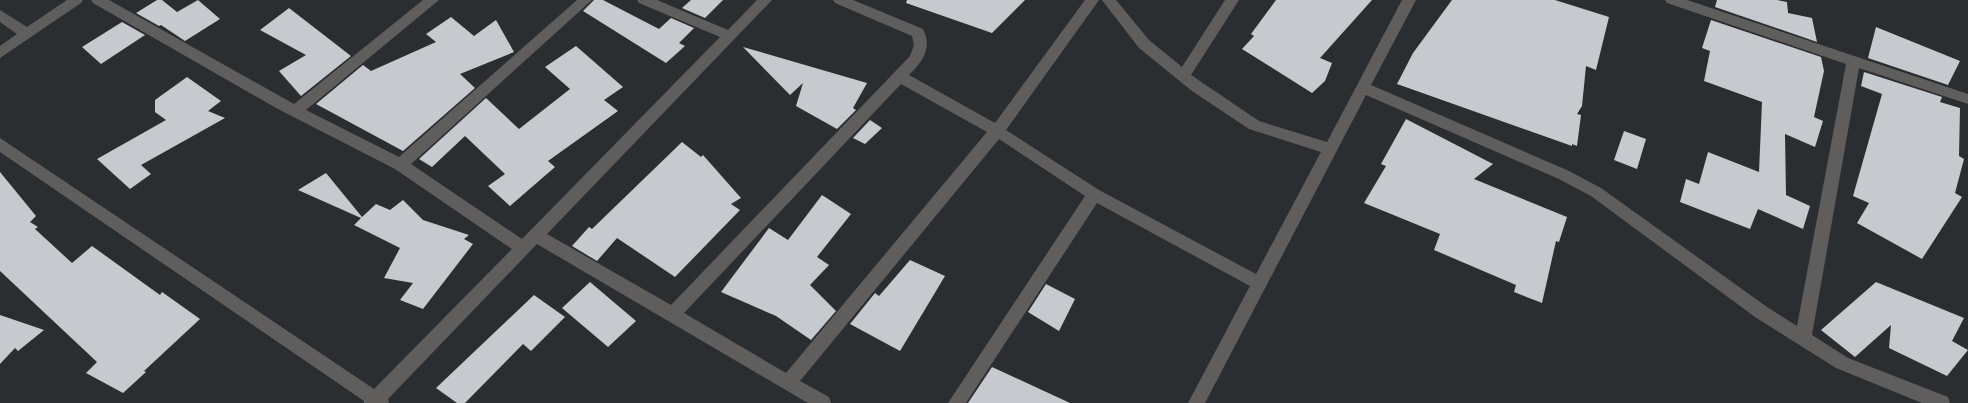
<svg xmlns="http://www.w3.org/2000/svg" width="1968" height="403" font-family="Figtree,sans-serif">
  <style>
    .building { fill: #c6c9cd }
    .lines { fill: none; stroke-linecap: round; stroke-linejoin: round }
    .minor { fill: #605e5d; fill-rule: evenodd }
  </style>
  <rect width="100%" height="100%" fill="#2b2e31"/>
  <path class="building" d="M157,0H162L177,12L198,0L220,19L185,41L161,25L159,26L136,13Z
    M594,0H603L659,29L671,18L694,28L679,43L685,46L666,63L583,11Z
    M691,0H723L705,18L682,8Z
    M907,0H1025L992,33L906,3Z
    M1276,0H1372L1320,58L1332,63L1325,81L1312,93L1242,49L1254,36L1251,34Z
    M1452,0H1555L1609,17L1596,70L1586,66L1582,106L1577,114L1581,115L1577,146L1572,144V146L1397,84L1413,53Z
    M1717,0H1777L1787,2L1788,13L1812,18L1817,42L1715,7Z
    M289,8L351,56L301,96L279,71L306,55L260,30Z
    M451,17L474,36L496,20L514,52L460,74L475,88L403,151L316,104L363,65L371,71L436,42L426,34Z
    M1711,20L1821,57L1824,71L1814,117L1823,121L1815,147L1785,134L1786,195L1810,206L1803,229L1758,209L1750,229L1680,202L1686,179L1699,184L1708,152L1759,172L1762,102L1704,81L1710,51L1702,48Z
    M122,22L145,35L101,64L82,47Z
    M1876,27L1960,61L1948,85L1868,58Z
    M576,46L623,87L604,100L618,111L548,161L555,167L510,206L488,186L505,174L465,136L432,167L419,159L486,98L519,129L570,89L545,67Z
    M743,47L867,83L853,108L856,110L837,129L796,106L803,83L790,95Z
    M1864,72L1942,97L1940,102L1960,108L1959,156L1964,159L1955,193L1962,197L1922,259L1857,223L1869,203L1853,196L1882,94L1861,86Z
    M187,77L221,101L208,111L225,118L141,165L151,174L130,189L97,159L166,120L155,112V100Z
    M1406,119L1493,164L1474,179L1567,217L1559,242L1556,241L1542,303L1514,292L1516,285L1434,250L1440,234L1364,203L1386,166L1381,164Z
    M870,120L882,128L865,144L853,138Z
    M1624,131L1646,139L1637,169L1614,160Z
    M682,142L701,157L703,155L741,198L731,204L740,210L675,277L617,238L597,261L572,246L589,227L592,229Z
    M0,172L36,216L30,222L38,227L35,229L72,263L92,246L160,295L162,292L200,319L144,371L146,372L123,393L86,373L97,362L0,271Z
    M326,173L362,217L376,204L390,210L403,200L423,220L469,235L464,239L473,244L423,309L400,300L413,283L384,278L400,248L354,225L361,218L298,190Z
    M822,195L851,214L817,257L829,265L810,285L836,311L811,340L776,316L721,292L769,228L788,240Z
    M910,260L945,276L900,351L850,324L875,293L879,296Z
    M590,282L636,321L608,347L562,308Z
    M1876,282L1964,318L1952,341L1968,350L1947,376L1889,348L1891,325L1855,357L1821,330Z
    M1046,284L1075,299L1059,331L1028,312Z
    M534,295L565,317L531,351L523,344L465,403H457L436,388Z
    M0,315L44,330L18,351L15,348L0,364Z
    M992,367L1070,403H968Z"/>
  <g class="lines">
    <path class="minor" d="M67,0H83L81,3L0,58V46L17,34L0,22V10L27,27Z
      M91,0H109L294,104L423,0H439L306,110L399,157L577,0H592L411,164L522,239L720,37L639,3L637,0H657L728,30L757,0H772L547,234L671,305L910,56L914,45L912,36L835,3L833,0H853L923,29C933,48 922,62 909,75L995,123L1085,0H1099L1006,130L1099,190L1256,274L1321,152L1249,129L1192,91L1139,48L1102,0H1116L1149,40L1182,67L1225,0H1239L1191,75L1259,121L1327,142L1402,0H1416L1371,85L1569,171L1601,188L1767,307L1797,326L1846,64L1667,3L1665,0H1687L1968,94V104L1859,68L1812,335L1848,358L1948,397L1950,403H1922L1836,368L1755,317L1591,196L1559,179L1366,95L1205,403H1188L1250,286L1097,203L966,403H948L1085,196L999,139L800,381L829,397L831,403H808L537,244L388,399L389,403H364V401L0,152V138L374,389L512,249L395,169L278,109L93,3ZM901,84L987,132L786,373L684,313Z"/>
  </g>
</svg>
